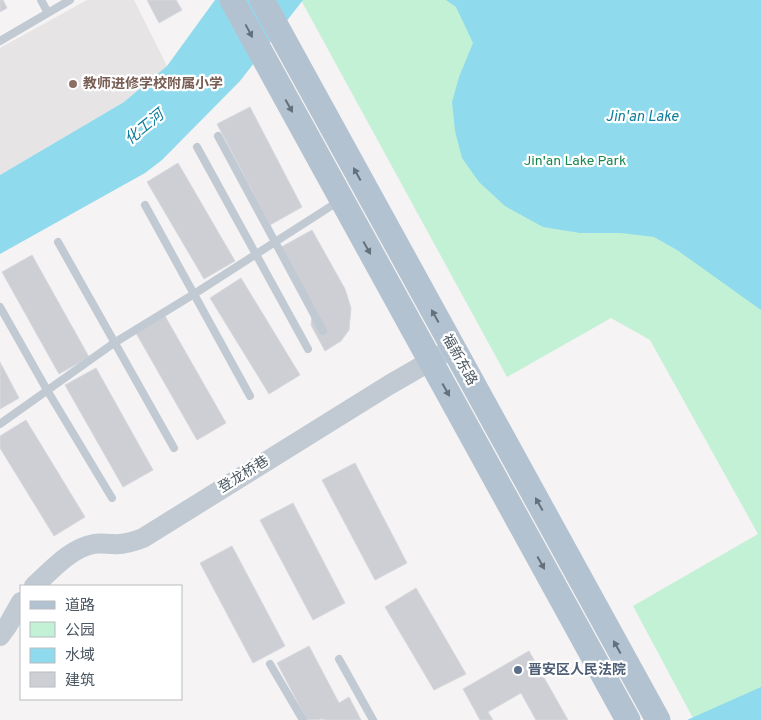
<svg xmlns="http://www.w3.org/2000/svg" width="761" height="720" font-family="Overpass,'Noto Sans SC',sans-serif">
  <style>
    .education { fill: #e6e4e5 }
    .green { fill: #c3f1d5 }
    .water { fill: #90daee }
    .building { fill: #cdcfd5; stroke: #d7d9de }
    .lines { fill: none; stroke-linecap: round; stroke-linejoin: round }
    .service { stroke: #c1cad2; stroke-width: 8 }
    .tertiary { stroke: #c1cad2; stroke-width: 20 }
    .primary { stroke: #b3c2d1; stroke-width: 25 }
    .oneway { fill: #64717d }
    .education-dot { fill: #8d6e63; stroke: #fff; stroke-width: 2 }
    .service-dot { fill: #5c6f8a; stroke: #fff; stroke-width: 2 }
    .labels { text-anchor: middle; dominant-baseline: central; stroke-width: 4.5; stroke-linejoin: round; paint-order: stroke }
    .education-label { font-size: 14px; font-weight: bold; fill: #785e54; stroke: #fff; text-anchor: start }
    .park-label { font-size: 14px; fill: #17864f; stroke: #fff }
    .street-label { font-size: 14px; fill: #4a5661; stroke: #fff }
    .service-label { font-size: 14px; font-weight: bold; fill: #4e5e75; stroke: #fff; text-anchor: start }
    .water-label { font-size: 15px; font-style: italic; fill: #0c7c9b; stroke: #fff }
  </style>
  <rect width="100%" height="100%" fill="#f5f3f3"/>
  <path class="education" d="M87,0H134L167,66L124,102L0,175V48Z"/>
  <path class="green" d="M301,0H761V720H694L633,606L758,534L650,340L611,318L507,377Z"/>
  <path class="water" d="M215,0H303L240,81L162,160L145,173L0,254V175L124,102L167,66Z
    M446,0H761V310L677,250L654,237L621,233H580L543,227L505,206L479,182L462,158L455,131L452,102L459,77L473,43L456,7Z
    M761,687V720H687Z"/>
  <path class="building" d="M0,0H3L7,8L0,12Z
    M147,0H176L182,10L159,23Z
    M250,107L302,207L270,225L217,124Z
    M178,163L235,261L204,279L147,182Z
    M312,230L345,289L351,308L349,330L341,341L325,351L311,325L312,315L276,250Z
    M32,255L89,357L59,374L2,272Z
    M241,278L300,375L269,394L210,298Z
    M165,316L226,423L197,440L136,333Z
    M0,362L19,398L0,409Z
    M96,368L153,470L123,487L65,385Z
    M26,420L85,517L54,536L0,448V436Z
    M355,463L407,563L375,580L322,480Z
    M293,503L345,603L313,620L260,520Z
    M232,546L285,646L253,663L200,563Z
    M416,588L466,674L434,690L385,607Z
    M309,646L339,703L349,697L361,720H324V719L307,720L277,663Z
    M529,651L568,720H536L521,693L488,712L493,720H480L463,689Z"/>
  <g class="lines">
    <path class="service" d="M41,0L48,13
      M0,41L70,0
      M218,136L323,331
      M197,147L308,349
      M145,205L250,396
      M58,242L174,448
      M0,307L47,390L112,498
      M0,424L114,343L194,294L339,201
      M339,659L373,720
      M270,664L303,720"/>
    <path class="tertiary" d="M34,586C51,571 70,548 94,544C100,543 107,544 113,544C124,545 133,542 143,538L389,385L453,348
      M0,636L8,625L21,602"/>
    <path class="primary" d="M232,0L628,720
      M262,0L658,720"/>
  </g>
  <defs><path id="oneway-solid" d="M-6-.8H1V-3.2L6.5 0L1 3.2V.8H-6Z" transform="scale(1.25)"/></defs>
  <g class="oneway">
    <use href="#oneway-solid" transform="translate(249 31) rotate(62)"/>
    <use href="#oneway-solid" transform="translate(289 106) rotate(61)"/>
    <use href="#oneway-solid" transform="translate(357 174) rotate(-119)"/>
    <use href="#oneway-solid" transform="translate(367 248) rotate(61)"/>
    <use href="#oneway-solid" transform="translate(435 316) rotate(-119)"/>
    <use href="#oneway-solid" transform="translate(446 390) rotate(61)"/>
    <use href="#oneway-solid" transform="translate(539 504) rotate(-119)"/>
    <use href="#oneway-solid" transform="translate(541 563) rotate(61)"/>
    <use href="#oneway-solid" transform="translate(617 647) rotate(-119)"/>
  </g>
  <circle class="education-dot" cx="73" cy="84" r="5"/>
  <circle class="service-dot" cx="518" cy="670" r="5"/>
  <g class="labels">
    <g class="education-label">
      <text x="83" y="84">教师进修学校附属小学</text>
    </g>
    <g class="park-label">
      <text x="575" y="161">Jin'an Lake Park</text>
    </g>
    <g class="street-label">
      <text transform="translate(459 360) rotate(61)">福新东路</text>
      <text transform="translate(244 475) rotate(-32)">登龙桥巷</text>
    </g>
    <g class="service-label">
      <text x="528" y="670">晋安区人民法院</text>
    </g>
    <g class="water-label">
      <text x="642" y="117">Jin'an Lake</text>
      <text transform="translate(145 128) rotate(-39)">化工河</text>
    </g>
  </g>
  <rect x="20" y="585" width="162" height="115" fill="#ffffff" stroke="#b7bbc0"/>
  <rect x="30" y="601" width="25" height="8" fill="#b3c2d1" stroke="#b7bbc0"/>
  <text x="65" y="610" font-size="15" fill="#4a5661">道路</text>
  <rect x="30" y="622" width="25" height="15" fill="#c3f1d5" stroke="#b7bbc0"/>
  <text x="65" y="635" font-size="15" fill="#4a5661">公园</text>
  <rect x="30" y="648" width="25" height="15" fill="#90daee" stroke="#b7bbc0"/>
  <text x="65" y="660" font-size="15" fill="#4a5661">水域</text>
  <rect x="30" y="672" width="25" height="15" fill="#cdcfd5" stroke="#b7bbc0"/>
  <text x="65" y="685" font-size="15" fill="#4a5661">建筑</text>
</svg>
